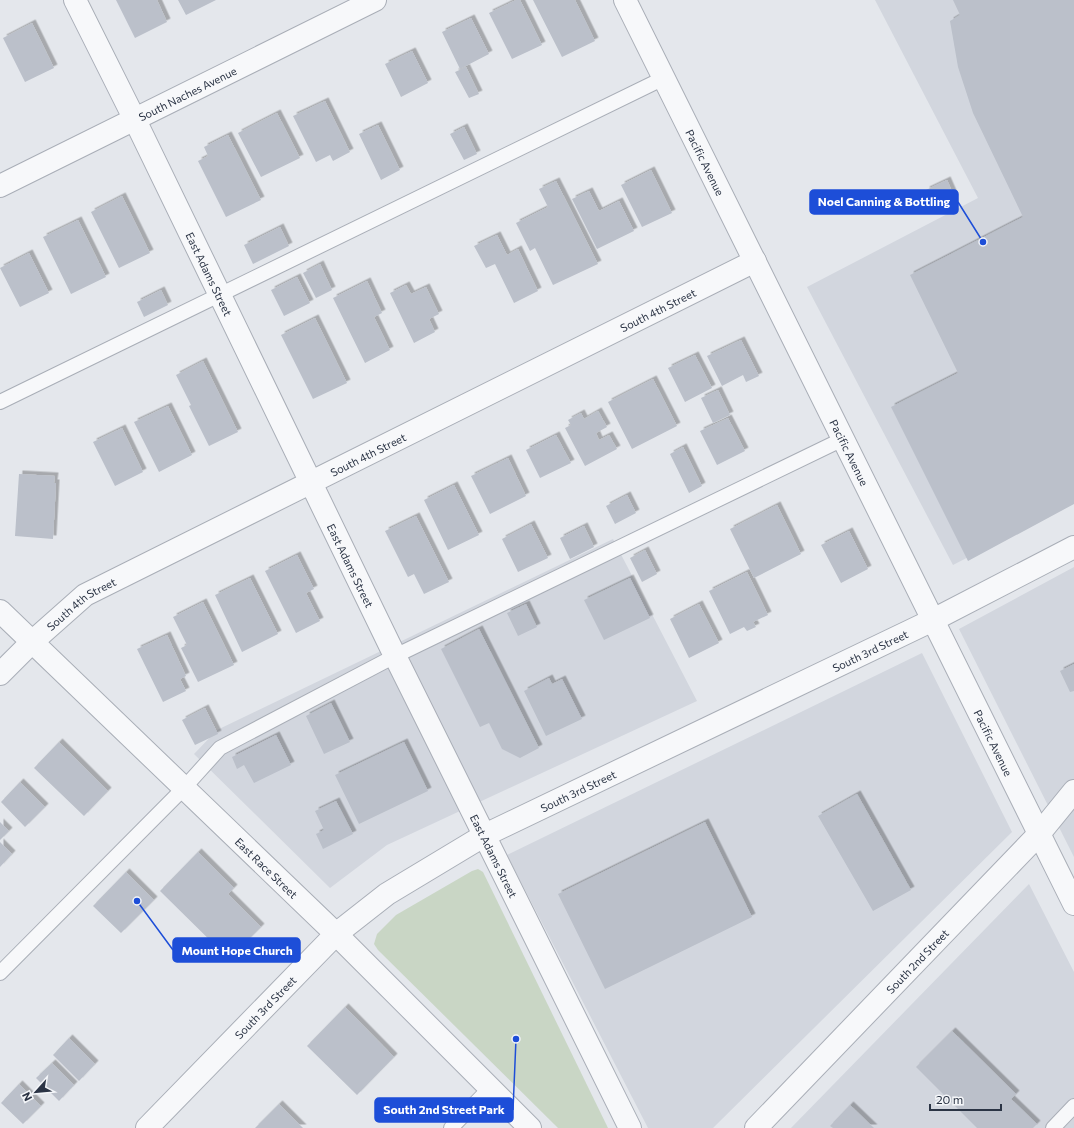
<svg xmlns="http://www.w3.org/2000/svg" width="1074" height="1128" font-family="Commissioner,sans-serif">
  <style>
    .built { fill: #d2d6de }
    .green { fill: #c9d6c5 }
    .building { fill: #bbc0ca; filter: url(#shadow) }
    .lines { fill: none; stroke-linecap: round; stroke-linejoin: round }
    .service-casing { stroke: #a9aeb7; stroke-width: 16 }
    .minor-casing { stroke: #a9aeb7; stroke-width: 24 }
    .tertiary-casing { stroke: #a9aeb7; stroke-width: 24 }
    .service { stroke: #f7f8fa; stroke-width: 14 }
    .minor { stroke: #f7f8fa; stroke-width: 22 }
    .tertiary { stroke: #f7f8fa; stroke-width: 22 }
    .labels { text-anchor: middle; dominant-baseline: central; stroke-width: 3.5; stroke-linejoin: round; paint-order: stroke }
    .street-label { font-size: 11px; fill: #2b3445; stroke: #f4f6f9 }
    .leader { fill: none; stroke: #1d4ed8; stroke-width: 1.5 }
    .callout-dot { fill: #1d4ed8; stroke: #f4f6f9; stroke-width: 1.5 }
    .callout { fill: #1d4ed8; stroke: #1d4ed8; stroke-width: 1.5 }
    .callout-label { font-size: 12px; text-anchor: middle; font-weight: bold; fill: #fff }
  </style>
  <defs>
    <filter id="shadow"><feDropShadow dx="3.5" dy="-3.5" stdDeviation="0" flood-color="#0004"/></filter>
  </defs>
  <rect width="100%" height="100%" fill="#e4e7ec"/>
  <path class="built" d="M875,0H1074V502L953,565L807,287L978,198Z
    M613,539L697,701L387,845L330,888L194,754L217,730Z
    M1074,567V857L959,629Z
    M922,653L1012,832L713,1128H648L507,855Z
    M1029,884L1074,972V1128H791Z"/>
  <path class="green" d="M478,869L483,872L608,1128H558L378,950L374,944L377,934L396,915L472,871Z"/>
  <path class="building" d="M116,0H157L167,22L135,38Z
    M178,0H216L186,15Z
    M516,0H520L542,45L512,59L489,13Z
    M533,0H575L595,41L562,57Z
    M953,0H1074V504L968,561L891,407L958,373L910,275L1023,217L973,113L958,67L950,21L960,15Z
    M471,18L489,54L460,69L442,32Z
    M32,23L54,68L25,82L3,38Z
    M412,51L428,83L401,97L385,64Z
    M466,67L479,94L469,98L455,72Z
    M325,101L350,152L333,161L330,155L316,162L293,116Z
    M277,113L300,158L261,177L238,133Z
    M378,125L400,170L381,180L359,134Z
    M464,127L477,154L464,160L450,134Z
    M228,135L261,200L226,217L198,161L208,156L204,147Z
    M651,170L672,213L642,227L621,185Z
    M947,180L954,196L933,206L926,190Z
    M556,181L598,264L553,285L535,248L530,251L516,223L548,207L539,189Z
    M589,191L599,211L619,201L634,231L597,249L572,199Z
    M122,196L150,253L119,268L91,212Z
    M78,220L106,277L71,294L43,237Z
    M280,227L289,246L253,264L244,245Z
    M497,235L507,255L518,249L538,291L514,303L495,264L486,268L474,246Z
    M29,253L49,293L20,307L0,268Z
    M320,264L332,290L316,298L303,273Z
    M297,277L310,303L284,316L271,290Z
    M367,281L382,313L374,317L390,350L365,363L333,298Z
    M406,285L411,294L426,287L439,314L429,319L435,332L414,343L390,293Z
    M161,290L168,305L144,317L137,302Z
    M315,318L347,383L313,399L281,335Z
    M741,340L759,376L746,382L743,375L722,386L707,356Z
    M695,355L712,388L685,402L668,368Z
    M203,361L238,432L209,446L189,406L191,405L176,375Z
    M653,379L677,426L632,449L608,402Z
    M718,390L730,415L713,423L701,398Z
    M168,406L192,455L159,472L134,422Z
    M598,411L607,427L596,433L599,440L609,435L617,449L585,466L565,428L571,425L568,420L581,413L584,419Z
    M728,418L745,451L717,465L700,431Z
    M122,428L143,472L115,486L93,442Z
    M556,435L571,463L540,478L526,450Z
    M683,447L702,486L689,493L670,454Z
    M508,458L526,496L490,514L471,476Z
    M19,474L55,476L54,483H56L53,539L15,536Z
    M454,485L479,535L448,550L424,500Z
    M627,495L636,513L615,524L606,506Z
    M777,505L801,554L754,578L730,529Z
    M416,516L449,582L424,594L414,574L408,577L385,531Z
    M531,524L548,558L518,572L502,539Z
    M584,526L594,547L570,559L560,538Z
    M849,531L868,569L841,583L821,545Z
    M645,550L657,574L642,582L630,558Z
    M297,555L314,589L306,593L320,621L296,633L265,571Z
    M747,572L768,615L753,622L756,627L747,631L744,627L730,634L709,591Z
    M250,578L278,634L242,652L215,595Z
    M630,578L650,618L604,640L584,600Z
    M203,602L234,665L198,682L181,648L187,645L173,617Z
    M526,604L537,627L518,636L507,613Z
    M699,604L719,643L689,658L670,619Z
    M479,629L539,748L520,758L502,749L489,723L480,727L441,649Z
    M167,635L186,676L180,679L186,691L163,702L137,649Z
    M1074,664V691L1070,692L1060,671Z
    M549,678L552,684L562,679L582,719L546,736L524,691Z
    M331,703L350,742L324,754L306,716Z
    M205,708L218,734L195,745L182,720Z
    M276,735L291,765L254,783L244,765L237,769L232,757Z
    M59,742L108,791L84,816L34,768Z
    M404,742L428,791L359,824L335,775Z
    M20,782L45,807L25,827L1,802Z
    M857,794L911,890L873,911L818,816Z
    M336,801L353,834L323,849L316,834L324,830L315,811Z
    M0,822L9,831L0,840Z
    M705,822L752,917L605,989L558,894Z
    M0,842L12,854L0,867Z
    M198,852L234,888L228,894L261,927L229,959L160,891Z
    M126,872L154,900L121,933L93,906Z
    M345,1007L394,1057L357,1095L307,1046Z
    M952,1031L1016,1094L1011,1099L1037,1124L1033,1128H977L916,1067Z
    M69,1038L95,1064L79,1081L53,1055Z
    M52,1063L74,1085L59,1101L36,1078Z
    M19,1084L41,1106L23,1124L1,1103Z
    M279,1104L303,1128H255Z
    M850,1105L874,1128H833L830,1126Z"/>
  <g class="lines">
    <defs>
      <path id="service" d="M0,402L664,78
        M0,973L184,788L220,748L395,656L843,439
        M451,1128L490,1088
        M1053,1128L1074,1106"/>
      <g id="minor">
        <path id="s1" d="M75,0L134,118L395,656L630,1128"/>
        <path id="s2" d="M0,186L375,0"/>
        <path id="s3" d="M0,611L336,934L530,1128"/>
        <path id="s4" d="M0,674L32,642L85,595L755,261"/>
        <path id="s5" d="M147,1128L336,934L387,894L485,835L933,620L1074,547"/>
        <path id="s6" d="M756,1128L1039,834L1074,791"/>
      </g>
      <g id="tertiary">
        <path id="s7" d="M625,0L1074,904"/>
      </g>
    </defs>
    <use href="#service" class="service-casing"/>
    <use href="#minor" class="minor-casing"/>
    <use href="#tertiary" class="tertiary-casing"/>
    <use href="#service" class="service"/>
    <use href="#minor" class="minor"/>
    <use href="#tertiary" class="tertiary"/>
  </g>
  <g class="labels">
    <g class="street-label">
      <text stroke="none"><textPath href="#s2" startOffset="209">South Naches Avenue</textPath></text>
      <text stroke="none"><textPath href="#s7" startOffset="181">Pacific Avenue</textPath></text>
      <text stroke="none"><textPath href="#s1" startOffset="305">East Adams Street</textPath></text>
      <text stroke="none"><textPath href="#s4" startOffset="756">South 4th Street</textPath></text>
      <text stroke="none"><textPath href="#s7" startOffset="505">Pacific Avenue</textPath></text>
      <text stroke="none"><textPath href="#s4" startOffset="432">South 4th Street</textPath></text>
      <text stroke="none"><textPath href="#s1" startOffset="629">East Adams Street</textPath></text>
      <text stroke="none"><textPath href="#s4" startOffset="108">South 4th Street</textPath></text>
      <text stroke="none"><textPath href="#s5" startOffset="877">South 3rd Street</textPath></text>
      <text stroke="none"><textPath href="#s7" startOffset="829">Pacific Avenue</textPath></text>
      <text stroke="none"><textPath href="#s5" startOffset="553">South 3rd Street</textPath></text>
      <text stroke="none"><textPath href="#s1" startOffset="953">East Adams Street</textPath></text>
      <text stroke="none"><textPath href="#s3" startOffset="370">East Race Street</textPath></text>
      <text stroke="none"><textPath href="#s6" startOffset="232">South 2nd Street</textPath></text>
      <text stroke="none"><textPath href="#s5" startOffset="169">South 3rd Street</textPath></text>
    </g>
  </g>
  <path class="leader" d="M983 242L958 202M137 901L173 950M516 1039L513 1110"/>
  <g class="callout-dot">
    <circle cx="983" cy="242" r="4"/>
    <circle cx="137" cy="901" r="4"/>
    <circle cx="516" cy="1039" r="4"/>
  </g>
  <g class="callout">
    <rect x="810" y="190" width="148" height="24" rx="4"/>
    <rect x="173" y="938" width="127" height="24" rx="4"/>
    <rect x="375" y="1098" width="138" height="24" rx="4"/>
  </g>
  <g class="callout-label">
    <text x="884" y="206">Noel Canning &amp; Bottling</text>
    <text x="237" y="955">Mount Hope Church</text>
    <text x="444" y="1114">South 2nd Street Park</text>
  </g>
  <g transform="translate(36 1092) rotate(243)" stroke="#f4f6f9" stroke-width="3" paint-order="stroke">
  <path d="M0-3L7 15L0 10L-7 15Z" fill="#2b3445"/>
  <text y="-6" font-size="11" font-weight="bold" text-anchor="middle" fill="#2b3445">N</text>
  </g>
  <path d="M930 1104v6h71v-6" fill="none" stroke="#2b3445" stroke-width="2"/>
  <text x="936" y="1104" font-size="12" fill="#2b3445" stroke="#f4f6f9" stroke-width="3" paint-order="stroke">20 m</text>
</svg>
